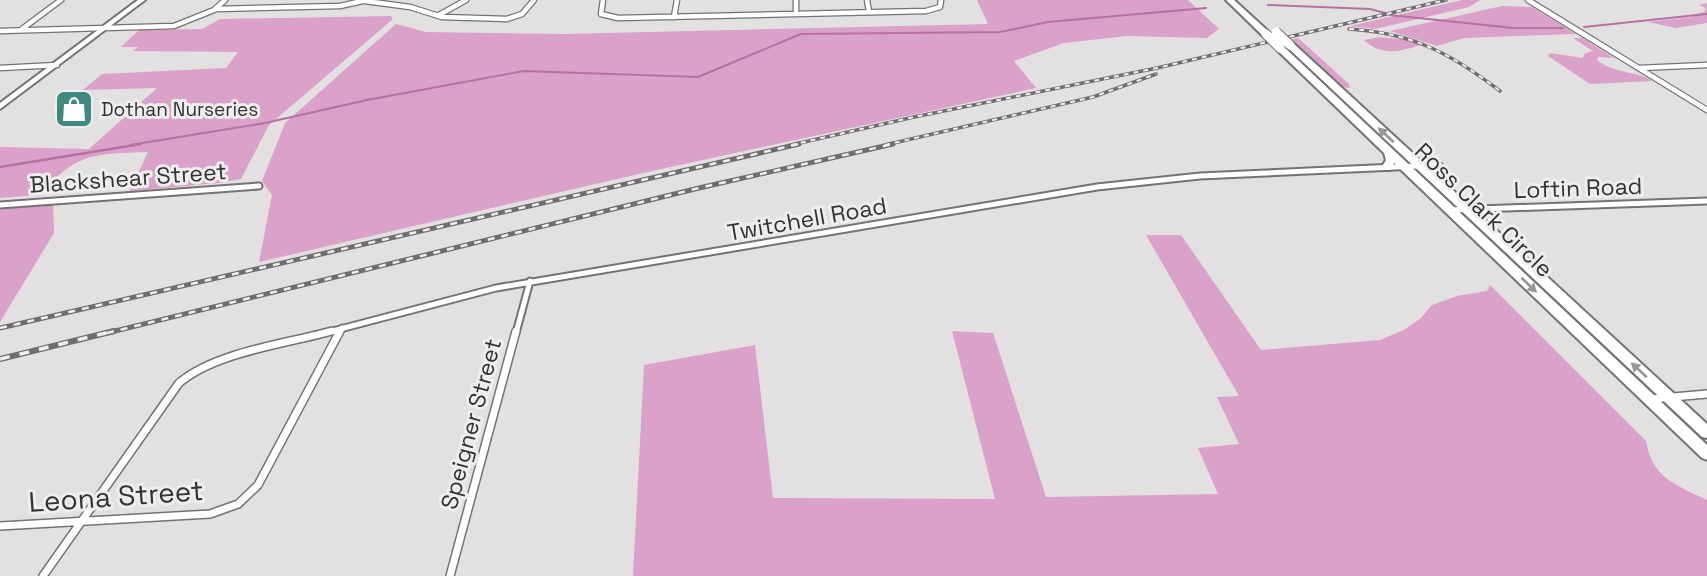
<svg xmlns="http://www.w3.org/2000/svg" width="1707" height="576" font-family="'Space Grotesk',sans-serif">
  <style>
    .green { fill: #daa1c9 }
    .lines { fill: none; stroke-linecap: round; stroke-linejoin: round }
    .stream-far1 { stroke: #b571a2; stroke-width: 2 }
    .stream { stroke: #b571a2; stroke-width: 2.5 }
    .street-far2-casing { stroke: #757274; stroke-width: 7 }
    .street-far1-casing { stroke: #757274; stroke-width: 9 }
    .street-casing { stroke: #757274; stroke-width: 10 }
    .primary-casing { stroke: #757274; stroke-width: 4 }
    .highway-casing { stroke: #757274; stroke-width: 4 }
    .street-far2 { stroke: #fff; stroke-width: 4.5 }
    .street-far1 { stroke: #fff; stroke-width: 5 }
    .street { stroke: #fff; stroke-width: 7 }
    .primary { fill: #fff; fill-rule: evenodd }
    .highway { fill: #fff; fill-rule: evenodd }
    .rail-far2-casing { stroke: #6f6d6f; stroke-width: 3.5 }
    .rail-far1-casing { stroke: #6f6d6f; stroke-width: 5 }
    .rail-casing { stroke: #6f6d6f; stroke-width: 6 }
    .rail-far2 { stroke: #f0edef; stroke-width: 2; stroke-dasharray: 5; stroke-linecap: butt }
    .rail-far1 { stroke: #f0edef; stroke-width: 2.5; stroke-dasharray: 7; stroke-linecap: butt }
    .rail { stroke: #f0edef; stroke-width: 3.5; stroke-dasharray: 10; stroke-linecap: butt }
    .highway-bridge-casing { stroke: #757274; stroke-width: 11; stroke-linecap: butt }
    .highway-bridge { stroke: #fff; stroke-width: 9 }
    .oneway { fill: #999899 }
    .labels { text-anchor: middle; dominant-baseline: central; stroke-width: 6; stroke-linejoin: round; paint-order: stroke }
    .far-poi-label { font-size: 19px; fill: #333233; stroke: #f0edef; text-anchor: start }
    .street-label { font-size: 23px; fill: #333233; stroke: #f0edef }
    .near-street-label { font-size: 28px; fill: #333233; stroke: #f0edef }
  </style>
  <rect width="100%" height="100%" fill="#e3e0e2"/>
  <path class="green" d="M977,0H1188L1219,29L1207,38L1127,36L1064,43L1014,61L1036,88L643,173L259,262L272,195L262,181L285,123L396,24L426,32L564,34L988,24Z
    M1462,0H1480L1469,7L1375,29L1350,26Z
    M1707,3V23L1676,28L1648,22L1693,17L1691,15L1704,12L1706,8L1699,5Z
    M1502,6L1532,7L1576,34L1464,38L1437,46L1390,31Z
    M391,16L393,19L269,125L241,179L219,183L130,191L148,152C89,154 80,153 37,195L0,198V147L89,149L157,88L83,90L102,74L226,68L238,52L133,51L138,47H121L139,30L202,29L220,19Z
    M1379,37L1411,40L1420,45C1401,52 1380,56 1364,40Z
    M1298,38L1349,84L1350,88L1341,87L1291,40Z
    M1573,38H1582L1614,58L1598,57L1597,60C1614,74 1635,70 1652,81L1590,84L1548,56L1550,53L1583,58L1584,54L1593,51Z
    M53,205L54,233L0,322V209Z
    M1146,235H1181L1261,350L1380,340L1404,330L1421,318L1432,305L1457,296L1487,291L1490,285L1646,441C1652,478 1676,485 1707,500V576H633L644,365L755,345L773,498L995,499L952,331L993,333L1046,497L1218,494L1198,448L1239,444L1217,397L1239,396Z"/>
  <g class="lines">
    <path class="stream-far1" d="M1268,5L1370,9L1385,13
      M1390,15L1513,28H1563
      M1584,27L1707,14
      M130,145L265,123L367,100L524,71L698,77L801,34L1000,32L1048,22L1206,8"/>
    <path class="stream" d="M0,167L141,144"/>
    <defs>
      <path id="street-far2" d="M603,0L601,14L618,18L926,11L940,7L941,0
        M796,0V14
        M867,0L869,12
        M1528,0L1707,110
        M365,1L410,7L442,17L507,19L522,14L534,0
        M216,9L340,6L367,0
        M439,15L466,0
        M674,17L677,0
        M22,29L61,0
        M0,31L174,26L214,10L225,0
        M0,68L57,65
        M1639,68L1707,65"/>
      <path id="street-far1" d="M0,205L259,186
        M1451,210L1707,201
        M325,333L496,288L1097,187L1200,176L1439,165
        M339,333L342,328
        M516,333L530,281"/>
      <path id="street" d="M1651,399L1707,394
        M0,526L210,514L238,504L258,485L340,331
        M43,576L179,383C216,352 285,344 332,331
        M450,576L516,331"/>
      <path id="primary" d="M138,0H145L0,109V103Z"/>
      <path id="highway" d="M1226,0H1234L1269,32V36H1263Z
        M1287,43H1293L1707,424V438L1702,437L1287,47Z
        M1277,46H1283L1707,445V460L1702,458L1394,163L1390,170H1382L1381,168L1386,160L1384,153L1277,50Z"/>
    </defs>
    <use href="#street-far2" class="street-far2-casing"/>
    <use href="#street-far1" class="street-far1-casing"/>
    <use href="#street" class="street-casing"/>
    <use href="#primary" class="primary-casing"/>
    <use href="#highway" class="highway-casing"/>
    <use href="#street-far2" class="street-far2"/>
    <use href="#street-far1" class="street-far1"/>
    <use href="#street" class="street"/>
    <use href="#primary" class="primary"/>
    <use href="#highway" class="highway"/>
    <defs>
      <path id="rail-far2" d="M1349,29C1413,33 1450,53 1500,91
        M791,145L914,117L1157,68L1446,0
        M885,145L1093,97L1156,74"/>
      <path id="rail-far1" d="M0,328L799,144
        M107,333L699,188L893,144"/>
      <path id="rail" d="M0,359L114,331"/>
    </defs>
    <use href="#rail-far2" class="rail-far2-casing"/>
    <use href="#rail-far1" class="rail-far1-casing"/>
    <use href="#rail" class="rail-casing"/>
    <use href="#rail-far2" class="rail-far2"/>
    <use href="#rail-far1" class="rail-far1"/>
    <use href="#rail" class="rail"/>
    <defs>
      <path id="highway-bridge" d="M1276,32L1290,45
        M1266,34L1280,48"/>
    </defs>
    <use href="#highway-bridge" class="highway-bridge-casing"/>
    <use href="#highway-bridge" class="highway-bridge"/>
  </g>
  <defs><path id="oneway-solid" d="M-6-.8H1V-3.2L6.5 0L1 3.2V.8H-6Z" transform="scale(1.75)"/></defs>
  <g class="oneway">
    <use href="#oneway-solid" transform="translate(1386 135) rotate(-137)"/>
    <use href="#oneway-solid" transform="translate(1529 285) rotate(44)"/>
    <use href="#oneway-solid" transform="translate(1639 370) rotate(-137)"/>
  </g>
  <defs>
    <symbol id="shop-square" viewBox="-11 -11 22 22"><rect x="-9" y="-9" width="18" height="18" rx="4" fill="#418881" stroke="#f0edef"/><path d="M-5-2.5h2.3a2.7 3.5 0 0 1 5.4 0H5L5.5 6h-11ZM-1.5-2.5h3a1.5 2.3 0 0 0-3 0Z" fill="#fff"/></symbol>
  </defs>
  <g fill-rule="evenodd">
    <use href="#shop-square" x="52" y="87" width="44" height="44"/>
  </g>
  <g class="labels">
    <g class="far-poi-label">
      <text x="101" y="109">Dothan Nurseries</text>
    </g>
    <g class="street-label">
      <text transform="translate(128 178) rotate(-4)">Blackshear Street</text>
      <text transform="translate(1578 188) rotate(-2)">Loftin Road</text>
      <text transform="translate(1484 210) rotate(44)">Ross Clark Circle</text>
      <text transform="translate(807 219) rotate(-10)">Twitchell Road</text>
      <text transform="translate(471 424) rotate(-75)">Speigner Street</text>
    </g>
    <g class="near-street-label">
      <text transform="translate(116 496) rotate(-4)">Leona Street</text>
    </g>
  </g>
</svg>
